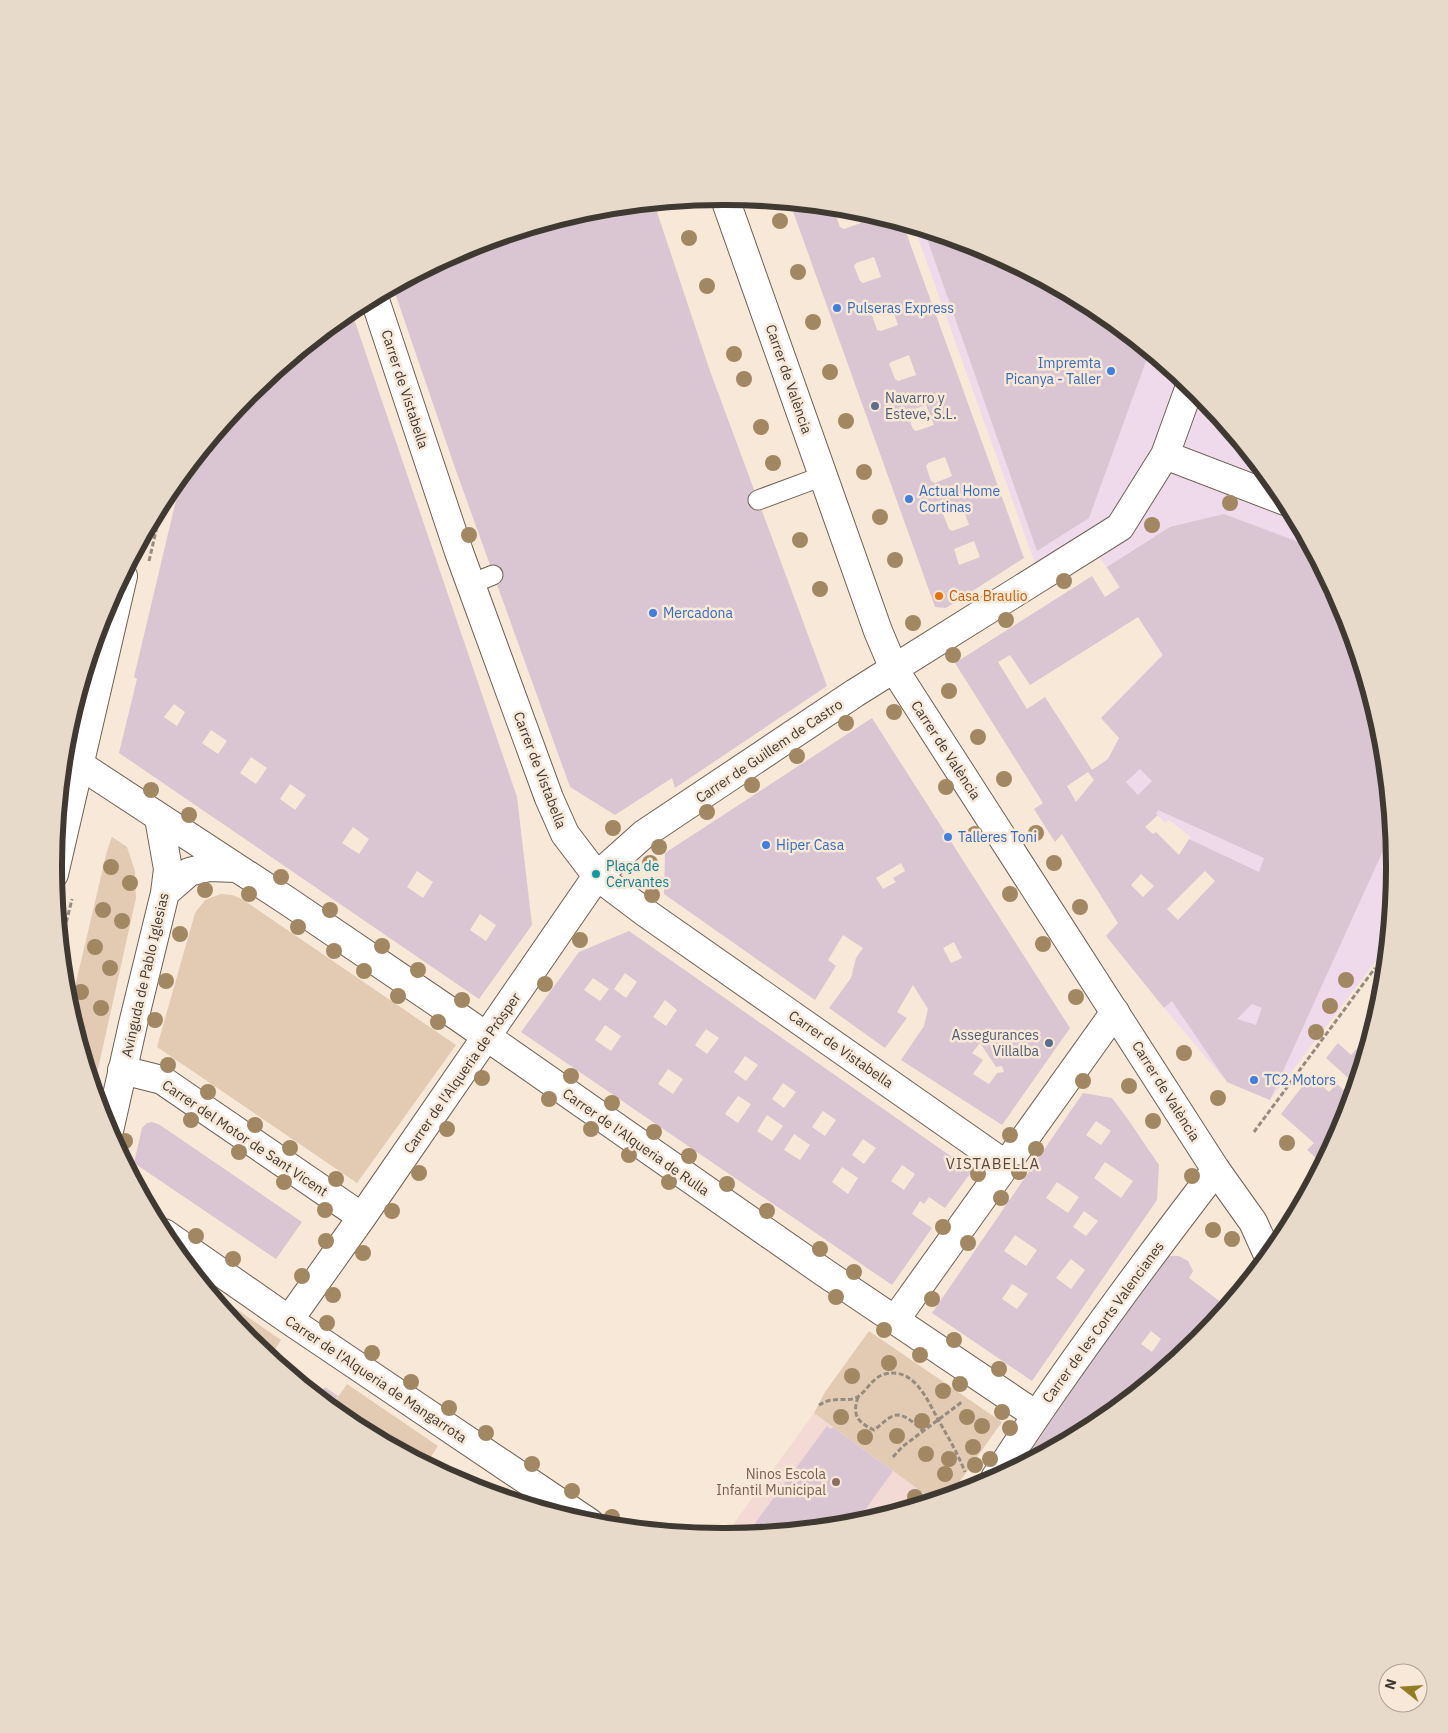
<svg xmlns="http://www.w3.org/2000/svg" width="1448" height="1733" font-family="'IBM Plex Sans',sans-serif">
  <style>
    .industrial { fill: #eedaea }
    .education { fill: #f4dad5 }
    .green { fill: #e2cbb2 }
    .building { fill: #dac6d2; fill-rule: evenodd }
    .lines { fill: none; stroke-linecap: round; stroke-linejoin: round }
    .lane-casing { stroke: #6e6153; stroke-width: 21 }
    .street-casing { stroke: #6e6153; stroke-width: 30 }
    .secondary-casing { stroke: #6e6153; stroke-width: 30 }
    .path { stroke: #958b80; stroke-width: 3; stroke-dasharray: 5 2.5; stroke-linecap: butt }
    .lane { stroke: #fff; stroke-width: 19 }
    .street { stroke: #fff; stroke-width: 28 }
    .secondary { stroke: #fff; stroke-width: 28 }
    .tree { fill: #a18762 }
    .shop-dot { fill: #3f7fe0; stroke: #f7e8d8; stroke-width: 2 }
    .service-dot { fill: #5c6f8a; stroke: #f7e8d8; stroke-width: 2 }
    .food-dot { fill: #e8710a; stroke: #f7e8d8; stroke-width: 2 }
    .culture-dot { fill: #0f9aa8; stroke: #f7e8d8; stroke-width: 2 }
    .education-dot { fill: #8d6e63; stroke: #f7e8d8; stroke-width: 2 }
    .labels { text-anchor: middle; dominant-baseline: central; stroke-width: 5; stroke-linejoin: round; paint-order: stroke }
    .shop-label { font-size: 14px; fill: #366cbe; stroke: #f7e8d8; text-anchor: start }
    .street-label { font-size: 14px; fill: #3f3932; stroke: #f7e8d8 }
    .service-label { font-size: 14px; fill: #4e5e75; stroke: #f7e8d8; text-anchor: start }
    .food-label { font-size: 14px; fill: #c56008; stroke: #f7e8d8; text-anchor: start }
    .culture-label { font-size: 14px; fill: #0d838f; stroke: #f7e8d8; text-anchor: start }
    .education-label { font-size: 14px; fill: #785e54; stroke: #f7e8d8; text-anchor: end }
    .neighbourhood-label { font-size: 15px; letter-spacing: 1px; fill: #574a3d; stroke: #f7e8d8 }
    .rim { fill: none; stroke: #3f3932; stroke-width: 6 }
  </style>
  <rect width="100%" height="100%" fill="#f7e8d8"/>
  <path class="industrial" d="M914,227L981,247L1097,309L1198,393L1281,494L1343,610L1381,736L1394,867L1386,948L1270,1100L1227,1082L1164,1008L1189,988L1258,872L1189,839L1191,837L1169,820L1165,823L1120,776L1140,753L1101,718L1162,655L1092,545L1040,577Z"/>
  <path class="education" d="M814,1413L925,1494L915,1506L854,1524L724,1537Z"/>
  <path class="green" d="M112,837L127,847L135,871L136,898L94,1087L70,1008L107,851Z
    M221,894L232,895L242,899L456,1045L357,1183L157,1047L195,913L205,900Z
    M232,1306L281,1340L270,1357L250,1340L228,1313Z
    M869,1331L1002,1422L950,1495L933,1500L814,1413L825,1392Z
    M347,1384L438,1446L426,1464L351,1424L331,1407Z"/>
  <path class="building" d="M654,203L710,371L827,686L675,788L672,778L615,815L570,787L454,465L393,287L468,247L594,209Z
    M790,203L841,208L837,209L835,213L840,227L844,229L861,223L856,210L903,224L1024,558L946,608L935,607ZM874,257L881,277L863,283L860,281L854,266L856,263ZM891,305L898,325L881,331L877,330L872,315L874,312ZM909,355L916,375L898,381L895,379L889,364L891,362ZM926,405L934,425L916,431L913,429L907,414L909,411ZM945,457L952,476L935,483L931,481L926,466L928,463ZM962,505L969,525L952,531L949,529L943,514L945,511ZM974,541L980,557L959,565L954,549Z
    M924,230L981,247L1097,309L1149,353L1089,518L1037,551Z
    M351,310L517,797L532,925L479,999L119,753L137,679L134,677L182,475L250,392ZM174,704L185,712L177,726L164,717ZM211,730L227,741L218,754L202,743ZM251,757L267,768L256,784L240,773ZM290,784L306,795L295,810L280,799ZM353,827L369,839L359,854L342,843ZM417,871L433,882L423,898L407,887ZM480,914L496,925L486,941L470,930Z
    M1224,514L1309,546L1343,610L1381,736L1391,833L1270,1100L1227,1082L1172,1001L1164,1008L1106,936L1118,923L1062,834L1055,842L1034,809L1043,803L955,663L1092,576L1105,597L1120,587L1107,567L1170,527ZM1138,617L1163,655L1101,718L1119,738L1108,759L1092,770L1045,697L1027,709L998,662L1010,655L1030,685ZM1140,769L1152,781L1138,795L1126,782ZM1088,772L1094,780L1076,802L1067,786ZM1158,810L1264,858L1259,872L1189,839L1179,855L1156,832L1153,834L1145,827L1158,815L1156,814ZM1205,871L1215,881L1178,920L1167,909ZM1141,874L1154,886L1143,897L1131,885ZM1252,1004L1262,1008L1256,1025L1237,1019Z
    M872,718L1070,1028L1002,1125L901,1060L924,1026L928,1009L913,985L897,1012L907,1018L885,1048L829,1008L851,978L856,958L863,948L843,935L828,960L836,966L815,1000L664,894L665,853ZM901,863L905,871L893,878L896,882L883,889L876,878ZM954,942L962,958L951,963L943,948ZM980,1043L996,1067L1002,1066L1004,1072L997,1073L989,1084L973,1074L983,1060L972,1053Z
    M629,931L972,1171L945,1208L929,1197L924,1204L920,1201L912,1214L932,1228L892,1285L521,1032L579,952ZM625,973L637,982L626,998L614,989ZM593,978L609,989L600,1001L584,990ZM665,1000L677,1010L666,1026L653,1017ZM605,1025L621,1036L611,1051L595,1040ZM706,1029L719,1038L707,1054L695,1045ZM745,1056L758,1065L746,1081L734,1072ZM668,1069L683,1079L673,1094L658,1084ZM783,1083L796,1092L784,1108L772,1099ZM738,1096L751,1104L738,1123L725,1114ZM823,1111L836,1120L825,1136L812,1127ZM767,1115L783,1126L772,1141L757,1131ZM794,1134L810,1145L800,1160L784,1150ZM863,1139L876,1148L864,1164L852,1155ZM902,1165L915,1174L904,1190L891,1181ZM842,1167L858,1178L848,1194L832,1182Z
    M1370,1035L1361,1064L1355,1084L1326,1058L1338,1043L1351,1055Z
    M1311,1075L1329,1092L1337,1084L1349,1095L1342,1103L1348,1108L1343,1123L1322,1163L1307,1150L1314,1143L1281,1114Z
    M1083,1093L1112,1098L1127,1118L1159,1165L1157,1200L1032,1381L932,1313ZM1096,1121L1111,1131L1101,1145L1086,1135ZM1105,1162L1133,1181L1121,1198L1094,1178ZM1057,1182L1079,1197L1068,1213L1046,1198ZM1084,1211L1098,1221L1086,1236L1073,1227ZM1015,1235L1037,1250L1026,1266L1004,1251ZM1071,1259L1085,1270L1071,1289L1056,1278ZM1012,1284L1028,1294L1017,1309L1002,1299Z
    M152,1122L160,1125L302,1222L276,1259L134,1163L142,1128L147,1123Z
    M1169,1256H1179L1188,1261L1193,1271L1189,1278L1226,1306L1198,1341L1118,1406L1116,1405L1113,1410L1096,1424L1025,1462L1024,1461L1089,1365ZM1151,1331L1161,1339L1152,1352L1141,1344Z
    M273,1353L307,1377L306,1379L323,1390L325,1387L338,1396L331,1407L270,1357Z
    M827,1426L831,1429L833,1427L893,1471L855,1524L747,1534Z
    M430,1459L471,1486V1487L426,1464Z"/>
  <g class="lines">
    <defs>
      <path id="lane" d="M758,500L823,476
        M471,584L493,575"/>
      <path id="street" d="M374,297L459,552L549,798L565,834L597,876L646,913L1006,1165
        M1165,455L1285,501
        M80,765L289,902L460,1018L825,1273L1036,1415
        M165,893L189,872L209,867L236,868
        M122,1070L162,1080L362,1217
        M109,1131L133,1024L165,893L168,869L159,818
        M164,1233L289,1320L590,1523
        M289,1320L362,1217L597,876L644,834L855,693L1120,527L1165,455L1190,386
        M895,1320L1115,1012
        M995,1478C1063,1372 1139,1270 1216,1170"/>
      <path id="secondary" d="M724,196L878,631L894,669L1216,1170L1253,1222L1268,1255
        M54,874L123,576"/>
    </defs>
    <use href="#lane" class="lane-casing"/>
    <use href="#street" class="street-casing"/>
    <use href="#secondary" class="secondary-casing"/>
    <path class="path" d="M149,561L163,501
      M61,944L72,899
      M1254,1132L1375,968
      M858,1397C852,1415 857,1422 874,1430C880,1426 885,1420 891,1417C902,1410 915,1424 923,1431
      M819,1405C823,1403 828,1400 833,1400C842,1398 851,1402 859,1396C868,1389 873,1377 885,1374C915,1367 927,1400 939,1421C948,1437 958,1454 965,1472
      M893,1457L902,1447L962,1402"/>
    <use href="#lane" class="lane"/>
    <use href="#street" class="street"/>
    <use href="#secondary" class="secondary"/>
  </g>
  <g class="tree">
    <circle cx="780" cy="221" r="8"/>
    <circle cx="689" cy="238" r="8"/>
    <circle cx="798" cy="272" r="8"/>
    <circle cx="707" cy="286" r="8"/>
    <circle cx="813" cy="322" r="8"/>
    <circle cx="734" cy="354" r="8"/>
    <circle cx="830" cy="372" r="8"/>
    <circle cx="744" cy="379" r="8"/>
    <circle cx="846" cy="421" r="8"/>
    <circle cx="761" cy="427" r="8"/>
    <circle cx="773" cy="463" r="8"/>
    <circle cx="864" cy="472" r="8"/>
    <circle cx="1230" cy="503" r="8"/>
    <circle cx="880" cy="517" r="8"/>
    <circle cx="1152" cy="525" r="8"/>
    <circle cx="469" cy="535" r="8"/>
    <circle cx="800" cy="540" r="8"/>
    <circle cx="895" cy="560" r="8"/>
    <circle cx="1064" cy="581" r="8"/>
    <circle cx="820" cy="589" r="8"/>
    <circle cx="1006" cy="620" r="8"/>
    <circle cx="913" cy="623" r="8"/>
    <circle cx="953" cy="655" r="8"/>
    <circle cx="949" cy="691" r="8"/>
    <circle cx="894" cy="712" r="8"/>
    <circle cx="846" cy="723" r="8"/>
    <circle cx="978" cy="737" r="8"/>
    <circle cx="797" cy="756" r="8"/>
    <circle cx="1004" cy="779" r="8"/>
    <circle cx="752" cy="785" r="8"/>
    <circle cx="946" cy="787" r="8"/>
    <circle cx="151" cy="790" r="8"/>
    <circle cx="707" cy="812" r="8"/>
    <circle cx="189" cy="815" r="8"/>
    <circle cx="613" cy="828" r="8"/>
    <circle cx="1036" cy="833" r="8"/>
    <circle cx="975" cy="834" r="8"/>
    <circle cx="659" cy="847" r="8"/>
    <circle cx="650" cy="863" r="8"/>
    <circle cx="1054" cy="863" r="8"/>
    <circle cx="111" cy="867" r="8"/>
    <circle cx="281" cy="877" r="8"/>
    <circle cx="130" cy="883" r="8"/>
    <circle cx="205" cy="890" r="8"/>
    <circle cx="249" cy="894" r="8"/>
    <circle cx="1010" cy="894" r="8"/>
    <circle cx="652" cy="895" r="8"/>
    <circle cx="1080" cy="907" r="8"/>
    <circle cx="103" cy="910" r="8"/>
    <circle cx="330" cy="910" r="8"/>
    <circle cx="122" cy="921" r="8"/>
    <circle cx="298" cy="927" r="8"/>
    <circle cx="180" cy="934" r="8"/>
    <circle cx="580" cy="940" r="8"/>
    <circle cx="1043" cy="944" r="8"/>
    <circle cx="382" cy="946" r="8"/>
    <circle cx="95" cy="947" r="8"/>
    <circle cx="334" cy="951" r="8"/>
    <circle cx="110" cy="968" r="8"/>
    <circle cx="418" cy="970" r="8"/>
    <circle cx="364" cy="971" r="8"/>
    <circle cx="1346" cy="980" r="8"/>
    <circle cx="166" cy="981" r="8"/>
    <circle cx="545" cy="984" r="8"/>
    <circle cx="81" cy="992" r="8"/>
    <circle cx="398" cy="996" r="8"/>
    <circle cx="1076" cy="997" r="8"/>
    <circle cx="462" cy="1000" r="8"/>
    <circle cx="1330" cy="1006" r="8"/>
    <circle cx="101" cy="1008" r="8"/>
    <circle cx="155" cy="1020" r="8"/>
    <circle cx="438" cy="1022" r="8"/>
    <circle cx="1316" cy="1032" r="8"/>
    <circle cx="1184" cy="1053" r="8"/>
    <circle cx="168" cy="1065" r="8"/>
    <circle cx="571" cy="1076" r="8"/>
    <circle cx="482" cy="1078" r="8"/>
    <circle cx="1083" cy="1081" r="8"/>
    <circle cx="1129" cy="1086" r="8"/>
    <circle cx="208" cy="1092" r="8"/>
    <circle cx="1218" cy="1098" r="8"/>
    <circle cx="549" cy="1099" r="8"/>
    <circle cx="612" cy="1103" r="8"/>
    <circle cx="191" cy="1120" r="8"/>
    <circle cx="1153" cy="1121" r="8"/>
    <circle cx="255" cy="1125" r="8"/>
    <circle cx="447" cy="1129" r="8"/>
    <circle cx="591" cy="1129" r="8"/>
    <circle cx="654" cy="1132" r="8"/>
    <circle cx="1010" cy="1135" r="8"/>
    <circle cx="125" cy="1141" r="8"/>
    <circle cx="1287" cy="1143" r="8"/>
    <circle cx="290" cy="1148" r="8"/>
    <circle cx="1036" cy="1149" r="8"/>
    <circle cx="239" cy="1152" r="8"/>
    <circle cx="629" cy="1155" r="8"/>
    <circle cx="689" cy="1156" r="8"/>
    <circle cx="1019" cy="1172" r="8"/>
    <circle cx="419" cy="1173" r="8"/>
    <circle cx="978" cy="1174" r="8"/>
    <circle cx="1192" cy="1176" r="8"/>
    <circle cx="336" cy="1179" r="8"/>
    <circle cx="284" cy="1182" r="8"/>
    <circle cx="669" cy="1182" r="8"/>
    <circle cx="727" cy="1184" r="8"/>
    <circle cx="1001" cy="1198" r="8"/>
    <circle cx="325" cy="1210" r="8"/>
    <circle cx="392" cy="1211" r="8"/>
    <circle cx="767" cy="1211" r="8"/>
    <circle cx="943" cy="1227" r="8"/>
    <circle cx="1213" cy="1230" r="8"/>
    <circle cx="196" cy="1236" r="8"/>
    <circle cx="1232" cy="1239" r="8"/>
    <circle cx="326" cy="1241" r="8"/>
    <circle cx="968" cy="1243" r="8"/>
    <circle cx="820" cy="1249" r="8"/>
    <circle cx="363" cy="1253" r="8"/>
    <circle cx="233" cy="1259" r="8"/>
    <circle cx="854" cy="1272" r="8"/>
    <circle cx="302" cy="1276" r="8"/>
    <circle cx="333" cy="1295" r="8"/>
    <circle cx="836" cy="1297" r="8"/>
    <circle cx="932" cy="1299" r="8"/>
    <circle cx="327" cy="1323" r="8"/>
    <circle cx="884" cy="1330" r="8"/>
    <circle cx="954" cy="1340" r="8"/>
    <circle cx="372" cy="1353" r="8"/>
    <circle cx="920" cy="1355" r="8"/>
    <circle cx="889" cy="1363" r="8"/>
    <circle cx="999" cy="1369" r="8"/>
    <circle cx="852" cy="1376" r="8"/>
    <circle cx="411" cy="1382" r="8"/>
    <circle cx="960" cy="1384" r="8"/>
    <circle cx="943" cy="1391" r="8"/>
    <circle cx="449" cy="1408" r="8"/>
    <circle cx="1002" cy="1412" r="8"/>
    <circle cx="841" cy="1417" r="8"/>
    <circle cx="967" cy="1417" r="8"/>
    <circle cx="922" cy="1421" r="8"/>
    <circle cx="982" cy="1426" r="8"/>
    <circle cx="1010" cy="1428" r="8"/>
    <circle cx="486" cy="1433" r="8"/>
    <circle cx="897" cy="1436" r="8"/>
    <circle cx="865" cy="1437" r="8"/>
    <circle cx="973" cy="1447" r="8"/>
    <circle cx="926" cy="1454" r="8"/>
    <circle cx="949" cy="1459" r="8"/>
    <circle cx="990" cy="1459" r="8"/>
    <circle cx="532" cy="1464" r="8"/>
    <circle cx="975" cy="1465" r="8"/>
    <circle cx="945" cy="1474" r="8"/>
    <circle cx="572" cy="1491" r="8"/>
    <circle cx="915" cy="1497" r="8"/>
    <circle cx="612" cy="1517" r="8"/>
  </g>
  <g class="shop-dot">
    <circle cx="837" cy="308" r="5"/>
    <circle cx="1111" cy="371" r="5"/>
    <circle cx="909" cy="499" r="5"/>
    <circle cx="653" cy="613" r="5"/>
    <circle cx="948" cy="837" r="5"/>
    <circle cx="766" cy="845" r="5"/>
    <circle cx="1254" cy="1080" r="5"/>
  </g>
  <g class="service-dot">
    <circle cx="875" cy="406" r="5"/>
    <circle cx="1049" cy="1043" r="5"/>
  </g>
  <circle class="food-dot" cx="939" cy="596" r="5"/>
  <circle class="culture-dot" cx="596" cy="874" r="5"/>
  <circle class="education-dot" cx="836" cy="1482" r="5"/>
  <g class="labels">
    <g class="shop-label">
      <text x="847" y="308">Pulseras Express</text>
      <text x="1101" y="363" text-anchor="end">Impremta<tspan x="1101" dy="16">Picanya - Taller</tspan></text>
      <text x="919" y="491">Actual Home<tspan x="919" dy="16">Cortinas</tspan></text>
      <text x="663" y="613">Mercadona</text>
      <text x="958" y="837">Talleres Toni</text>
      <text x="776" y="845">Hiper Casa</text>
      <text x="1264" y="1080">TC2 Motors</text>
    </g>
    <g class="street-label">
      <text transform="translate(789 379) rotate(71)">Carrer de València</text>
      <text transform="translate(405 389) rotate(72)">Carrer de Vistabella</text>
      <text transform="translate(946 750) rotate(57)">Carrer de València</text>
      <text transform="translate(769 751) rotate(-34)">Carrer de Guillem de Castro</text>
      <text transform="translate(540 770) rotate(69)">Carrer de Vistabella</text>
      <text transform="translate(145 975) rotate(-77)">Avinguda de Pablo Iglesias</text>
      <text transform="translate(841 1049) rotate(35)">Carrer de Vistabella</text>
      <text transform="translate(462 1073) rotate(-55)">Carrer de l'Alqueria de Pròsper</text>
      <text transform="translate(1166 1091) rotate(58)">Carrer de València</text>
      <text transform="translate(245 1138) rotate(34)">Carrer del Motor de Sant Vicent</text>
      <text transform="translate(636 1142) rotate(35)">Carrer de l'Alqueria de Rulla</text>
      <text transform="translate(1103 1322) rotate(-54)">Carrer de les Corts Valencianes</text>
      <text transform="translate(376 1379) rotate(34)">Carrer de l'Alqueria de Mangarrota</text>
    </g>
    <g class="service-label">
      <text x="885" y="398">Navarro y<tspan x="885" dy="16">Esteve, S.L.</tspan></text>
      <text x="1039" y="1035" text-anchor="end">Assegurances<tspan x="1039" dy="16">Villalba</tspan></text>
    </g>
    <g class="food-label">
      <text x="949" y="596">Casa Braulio</text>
    </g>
    <g class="culture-label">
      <text x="606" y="866">Plaça de<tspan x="606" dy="16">Cervantes</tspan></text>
    </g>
    <g class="education-label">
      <text x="826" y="1474">Ninos Escola<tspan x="826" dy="16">Infantil Municipal</tspan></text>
    </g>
    <g class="neighbourhood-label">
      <text x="993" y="1163">VISTABELLA</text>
    </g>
  </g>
  <path d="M0 0H1448V1733H0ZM723 205H725A661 661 0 0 1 1386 866V867A661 661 0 0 1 725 1528H723A661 661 0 0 1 62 867V866A661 661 0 0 1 723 205Z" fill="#e8dacb" fill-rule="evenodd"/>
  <path class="rim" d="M723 205H725A661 661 0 0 1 1386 866V867A661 661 0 0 1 725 1528H723A661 661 0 0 1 62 867V866A661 661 0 0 1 723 205Z"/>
  <g transform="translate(1403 1688) rotate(287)"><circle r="24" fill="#f7e8d8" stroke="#ada296"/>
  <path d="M0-4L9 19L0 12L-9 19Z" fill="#937d24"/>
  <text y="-8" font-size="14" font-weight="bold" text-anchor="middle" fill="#3f3932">N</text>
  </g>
</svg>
